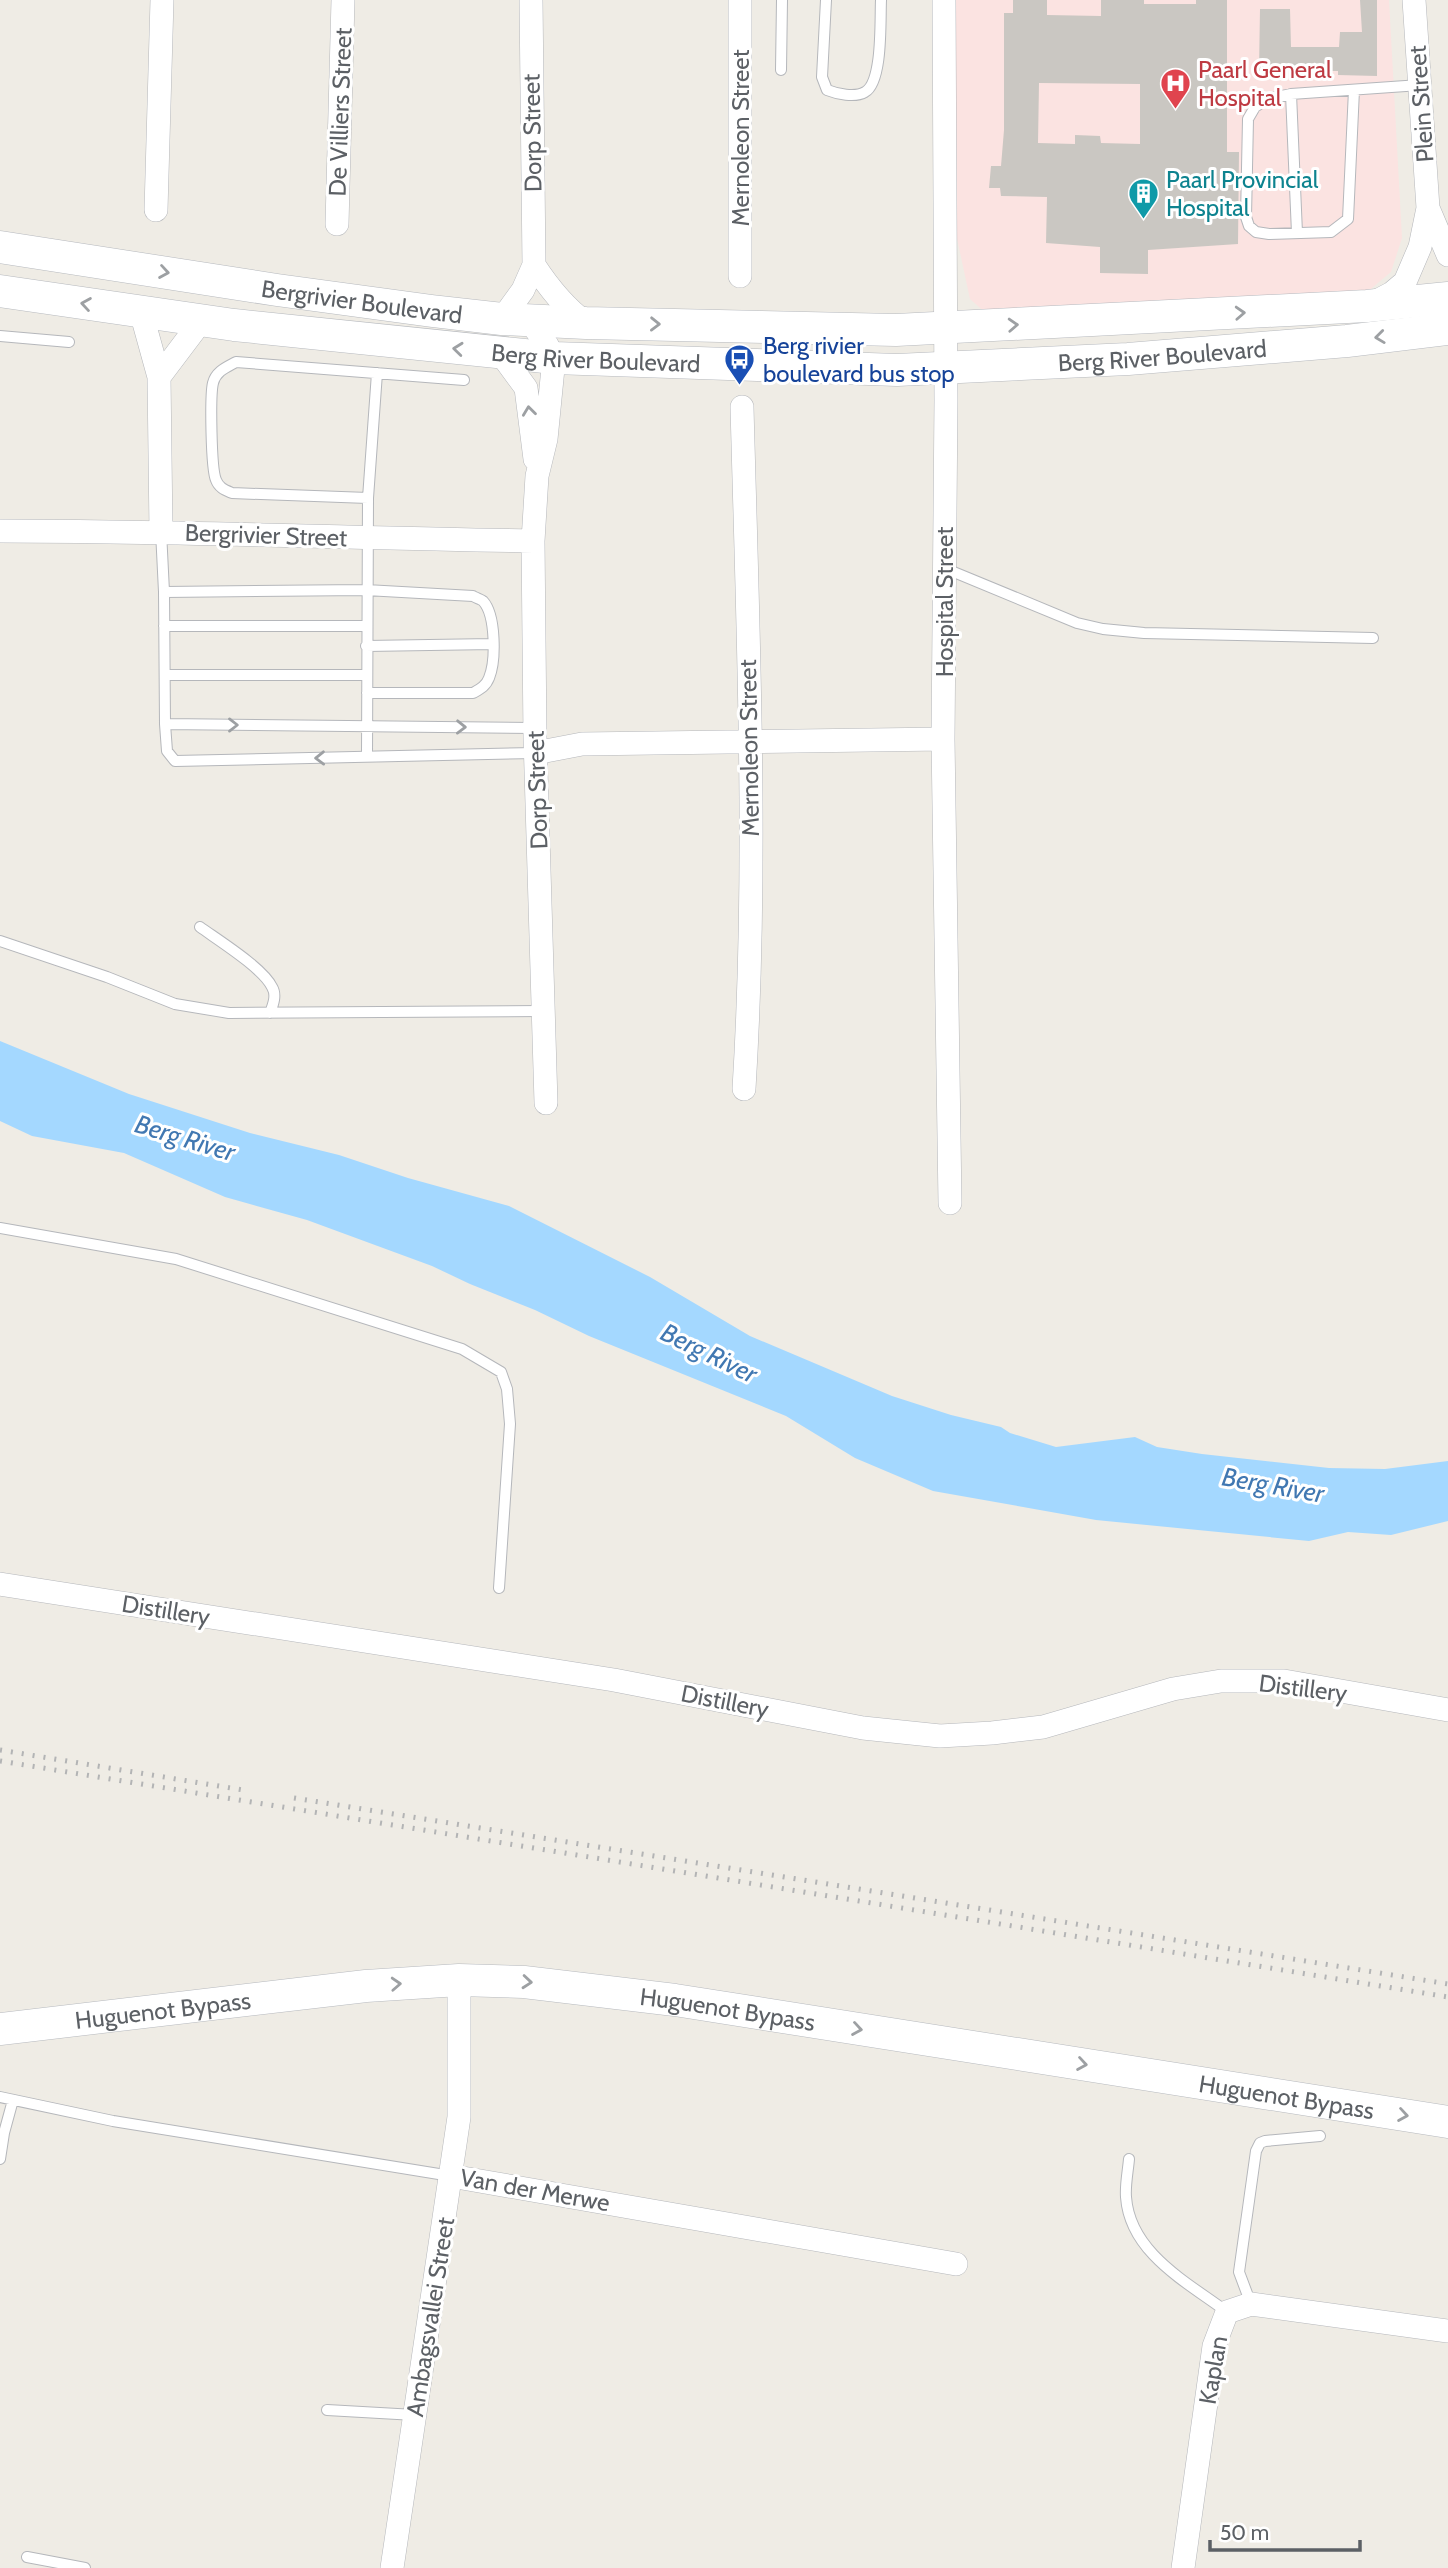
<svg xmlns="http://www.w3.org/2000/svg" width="1448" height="2568" font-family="Cabin,sans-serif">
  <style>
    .medical { fill: #fbe3e1 }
    .water { fill: #a4d8ff }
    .building { fill: #cac7c2; fill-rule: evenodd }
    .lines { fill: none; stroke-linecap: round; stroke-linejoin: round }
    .lane-casing { stroke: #b5b7bb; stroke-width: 12 }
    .street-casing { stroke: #b5b7bb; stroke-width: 24 }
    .secondary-casing { stroke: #b6b9be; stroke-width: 33 }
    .lane { stroke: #fff; stroke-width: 10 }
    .street { stroke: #fff; stroke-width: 23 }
    .secondary { stroke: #fff; stroke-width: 32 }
    .rail { stroke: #b3b4b5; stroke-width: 5; stroke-dasharray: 2 9; stroke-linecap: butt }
    .oneway { stroke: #9da0a3 }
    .labels { text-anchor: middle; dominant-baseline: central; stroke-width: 6; stroke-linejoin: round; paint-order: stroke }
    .health-label { font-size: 24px; fill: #be3a42; stroke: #fff; text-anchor: start }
    .street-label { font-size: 24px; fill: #5c6065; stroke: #fff }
    .culture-label { font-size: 24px; fill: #0d838f; stroke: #fff; text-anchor: start }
    .transit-label { font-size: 24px; fill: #164399; stroke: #fff; text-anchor: start }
    .water-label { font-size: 26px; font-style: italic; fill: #4178b2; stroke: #fff }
  </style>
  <rect width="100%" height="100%" fill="#efece5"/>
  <path class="medical" d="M956,0H1389L1402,238L1391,272L1360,298L1014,338L970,299L953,220Z"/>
  <path class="water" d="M0,1041L129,1094L250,1133L339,1155L408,1178L509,1206L650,1277L750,1336L892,1396L951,1415L1001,1427L1010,1433L1056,1447L1135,1437L1157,1447L1202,1454L1329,1468L1385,1469L1448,1461V1521L1391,1535L1348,1532L1309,1541L1096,1520L933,1491L855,1458L786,1416L589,1336L535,1310L470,1284L432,1266L307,1220L225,1197L124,1153L32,1136L0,1121Z"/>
  <path class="building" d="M1013,0H1047V15L1101,16V0H1144V4H1196V0H1227V152H1239L1238,244L1148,250V274L1100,273V247L1046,243L1047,197L1001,196L1000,188H989L991,166H1001L1004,130V13H1013ZM1039,83L1140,84V144L1101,143L1100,136L1075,135V144L1038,143Z
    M1360,0H1377V76L1338,75V71H1259L1260,9H1290L1291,47H1339L1340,32H1362Z"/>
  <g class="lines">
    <defs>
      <path id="lane" d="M826,0L822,77L827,90C837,94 855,98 865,92C883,82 880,20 881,0
        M781,70L782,0
        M1354,90L1348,219L1331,232L1269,234L1256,232L1249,226L1246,217L1248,119L1255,107L1267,99L1291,94L1420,85
        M1291,94L1297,233
        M0,336L69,342
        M368,498L232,493C225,490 219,488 216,480C211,469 210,395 213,383C216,371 227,367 236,362L464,380
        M161,531L164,592L165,724L167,751L175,761L535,753
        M944,568L1077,623L1103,629L1144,633L1373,638
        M164,592L366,590L473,596C474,597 482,600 483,601C496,615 496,661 489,678C486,686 480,689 473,693H367
        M164,626H366
        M366,646L493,644
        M165,675H367
        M165,724L535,728
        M367,757L368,498L377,373
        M200,927C218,940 263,968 272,987C277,995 273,1005 270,1013
        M0,941L107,977L175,1004L229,1013L543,1011
        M0,1228L176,1259L462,1349L501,1372L507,1389L510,1424L499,1588
        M0,2097L113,2121L451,2176
        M0,2159L4,2133L13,2100
        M1129,2159C1128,2171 1125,2185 1126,2197C1130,2253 1187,2282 1227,2312
        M1251,2304L1239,2272L1256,2151L1260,2143L1265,2141L1320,2136
        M327,2410L415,2415
        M27,2557L85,2568"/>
      <path id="street" d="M944,0L946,400L943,739L950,1203
        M1428,208L1448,255
        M156,210L162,0
        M337,224L343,0
        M534,265C549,288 564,307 586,323
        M740,276V0
        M1375,302L1392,293L1405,282L1420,247L1428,208L1414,0
        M141,312L159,377L161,531
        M502,319L523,290L534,265L531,0
        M529,320L547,345L554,358L546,439L537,476L533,541L535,737L546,1103
        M501,354L526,388L535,459
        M159,377L202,320
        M742,407C748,634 758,862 744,1089
        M0,531C178,531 355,538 533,541
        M535,753L582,744L943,739
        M0,1584L614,1680L863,1728L940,1736L992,1733L1043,1727L1173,1689L1221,1681H1284L1448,1710
        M451,2176L956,2264
        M392,2568L459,2117V1980
        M1183,2568L1214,2346L1227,2312L1251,2304L1448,2331"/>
      <g id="secondary">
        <path id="s1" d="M0,247L277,290L432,311L502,319L586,323L896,330L1367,306L1448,298"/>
        <path id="s2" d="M0,291L234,325L554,358L897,370L1128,359L1347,341L1448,329"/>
        <path id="s3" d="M0,2029L366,1986L459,1980L524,1982L675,2000L1448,2122"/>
      </g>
    </defs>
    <use href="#lane" class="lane-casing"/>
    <use href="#street" class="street-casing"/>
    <use href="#secondary" class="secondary-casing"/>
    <use href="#lane" class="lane"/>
    <use href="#street" class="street"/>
    <use href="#secondary" class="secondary"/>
    <path class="rail" d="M0,1750L249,1791
      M0,1761L1448,1997
      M294,1798L1448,1984"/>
  </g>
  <defs><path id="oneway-chevron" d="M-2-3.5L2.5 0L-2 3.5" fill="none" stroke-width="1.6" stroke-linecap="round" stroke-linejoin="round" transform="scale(1.75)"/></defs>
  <g class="oneway">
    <use href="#oneway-chevron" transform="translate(164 272) rotate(9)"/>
    <use href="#oneway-chevron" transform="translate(86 304) rotate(-171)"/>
    <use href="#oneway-chevron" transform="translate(1240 313) rotate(-3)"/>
    <use href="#oneway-chevron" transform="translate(655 324) rotate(1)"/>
    <use href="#oneway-chevron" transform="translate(1013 325) rotate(-3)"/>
    <use href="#oneway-chevron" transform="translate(1380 337) rotate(173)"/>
    <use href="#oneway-chevron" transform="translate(458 349) rotate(-174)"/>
    <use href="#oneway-chevron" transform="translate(529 411) rotate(-97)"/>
    <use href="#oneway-chevron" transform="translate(233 725)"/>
    <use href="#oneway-chevron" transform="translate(461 727) rotate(1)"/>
    <use href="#oneway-chevron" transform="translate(320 758) rotate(179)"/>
    <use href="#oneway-chevron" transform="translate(527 1982) rotate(5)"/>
    <use href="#oneway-chevron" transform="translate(396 1984) rotate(-3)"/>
    <use href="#oneway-chevron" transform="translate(857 2029) rotate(9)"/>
    <use href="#oneway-chevron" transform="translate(1082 2064) rotate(9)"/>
    <use href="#oneway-chevron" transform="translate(1403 2115) rotate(9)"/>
  </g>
  <defs>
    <symbol id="hospital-pin" viewBox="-11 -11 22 30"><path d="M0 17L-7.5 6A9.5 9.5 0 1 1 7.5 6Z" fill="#e0444e" stroke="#fff"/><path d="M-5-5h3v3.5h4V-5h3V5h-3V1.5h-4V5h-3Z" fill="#fff"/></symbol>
    <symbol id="building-pin" viewBox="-11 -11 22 30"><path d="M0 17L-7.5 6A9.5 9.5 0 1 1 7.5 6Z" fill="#0f9aa8" stroke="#fff"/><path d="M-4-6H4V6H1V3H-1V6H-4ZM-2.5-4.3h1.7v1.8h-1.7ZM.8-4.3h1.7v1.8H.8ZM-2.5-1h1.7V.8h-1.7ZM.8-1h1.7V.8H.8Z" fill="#fff"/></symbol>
    <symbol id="bus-pin" viewBox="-11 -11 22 30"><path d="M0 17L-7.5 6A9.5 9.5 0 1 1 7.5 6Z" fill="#1a4fb4" stroke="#fff"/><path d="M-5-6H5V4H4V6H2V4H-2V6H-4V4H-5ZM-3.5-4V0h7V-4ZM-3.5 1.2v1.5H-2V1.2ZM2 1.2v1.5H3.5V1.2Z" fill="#fff"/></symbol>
  </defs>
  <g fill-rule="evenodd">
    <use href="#hospital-pin" x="1158" y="66" width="35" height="47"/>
    <use href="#building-pin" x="1126" y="176" width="35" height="47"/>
    <use href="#bus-pin" x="722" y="342" width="35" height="47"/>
  </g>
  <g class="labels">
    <g class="health-label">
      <text x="1198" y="69">Paarl General<tspan x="1198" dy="28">Hospital</tspan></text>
    </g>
    <g class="street-label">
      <text transform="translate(1421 104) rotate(-94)">Plein Street</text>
      <text transform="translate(340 112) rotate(-88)">De Villiers Street</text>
      <text transform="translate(532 133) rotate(-91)">Dorp Street</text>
      <text transform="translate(740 138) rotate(-90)">Mernoleon Street</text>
      <text stroke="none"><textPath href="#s1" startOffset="366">Bergrivier Boulevard</textPath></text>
      <text stroke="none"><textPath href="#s2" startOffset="1167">Berg River Boulevard</textPath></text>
      <text stroke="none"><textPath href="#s2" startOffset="600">Berg River Boulevard</textPath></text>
      <text transform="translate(266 535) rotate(2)">Bergrivier Street</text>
      <text transform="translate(944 602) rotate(-90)">Hospital Street</text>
      <text transform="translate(749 748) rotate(-91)">Mernoleon Street</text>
      <text transform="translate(537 790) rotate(-92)">Dorp Street</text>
      <text transform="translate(166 1610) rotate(9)">Distillery</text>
      <text transform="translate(1303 1688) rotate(7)">Distillery</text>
      <text transform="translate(725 1701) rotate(11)">Distillery</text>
      <text stroke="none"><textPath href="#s3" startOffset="732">Huguenot Bypass</textPath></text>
      <text stroke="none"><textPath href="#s3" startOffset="164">Huguenot Bypass</textPath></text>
      <text stroke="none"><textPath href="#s3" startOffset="1298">Huguenot Bypass</textPath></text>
      <text transform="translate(535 2190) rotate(10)">Van der Merwe</text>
      <text transform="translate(430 2317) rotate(-81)">Ambagsvallei Street</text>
      <text transform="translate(1213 2370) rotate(-80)">Kaplan</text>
    </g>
    <g class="culture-label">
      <text x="1166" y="179">Paarl Provincial<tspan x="1166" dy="28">Hospital</tspan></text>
    </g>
    <g class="transit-label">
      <text x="763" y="345">Berg rivier<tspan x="763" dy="28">boulevard bus stop</tspan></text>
    </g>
    <g class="water-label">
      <text transform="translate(185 1138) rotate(17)">Berg River</text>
      <text transform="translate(709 1353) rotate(26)">Berg River</text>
      <text transform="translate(1273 1485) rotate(10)">Berg River</text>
    </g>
  </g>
  <path d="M1210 2540v10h150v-10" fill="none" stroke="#5c6065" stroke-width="3.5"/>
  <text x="1220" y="2540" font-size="21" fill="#5c6065" stroke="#ffffff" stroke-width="5" paint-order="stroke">50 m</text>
</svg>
